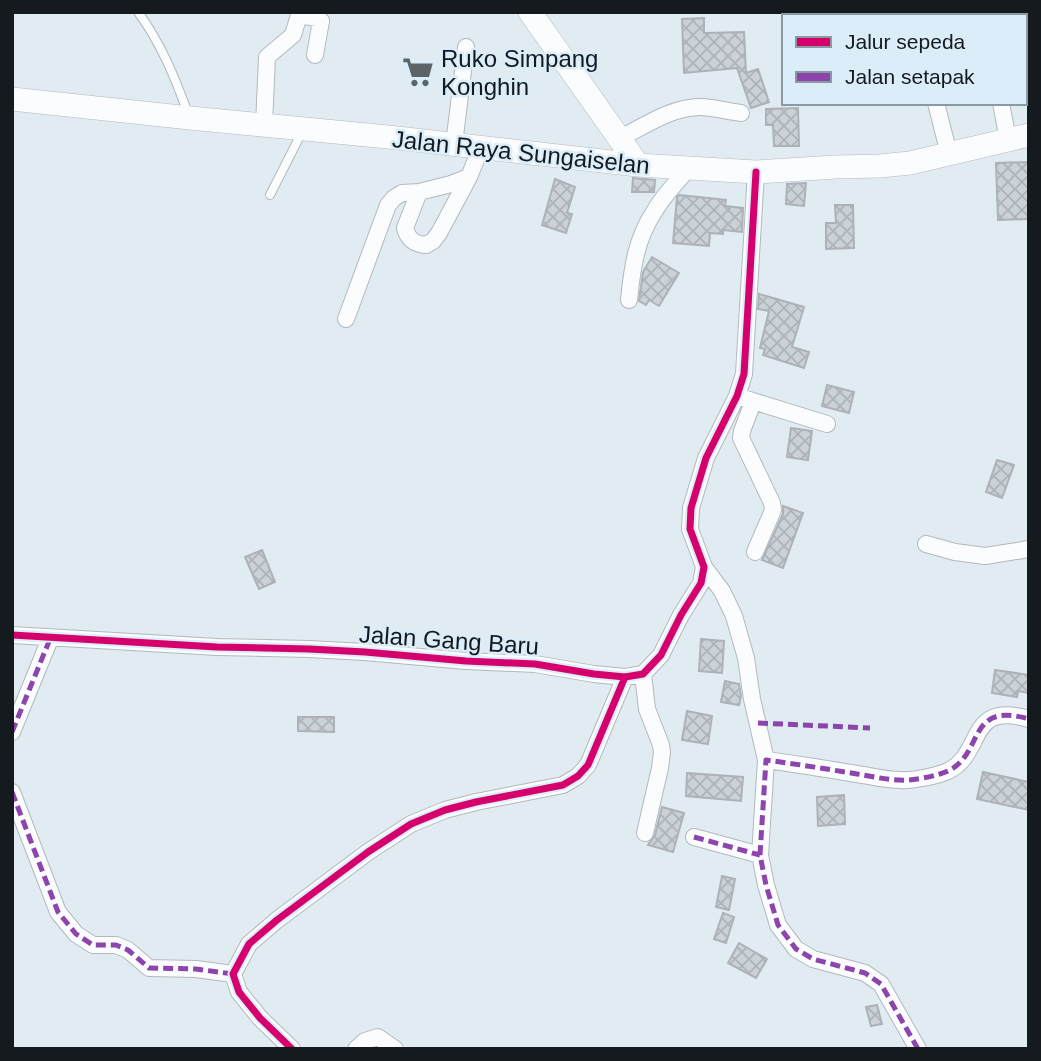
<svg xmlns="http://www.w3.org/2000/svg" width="1041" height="1061" font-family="Helvetica,sans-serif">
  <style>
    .building { fill: url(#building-cross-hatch); stroke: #acb2b8; stroke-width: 2 }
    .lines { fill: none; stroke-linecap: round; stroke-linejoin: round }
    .lane-casing { stroke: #b1b9be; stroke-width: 10 }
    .street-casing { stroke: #b1b9be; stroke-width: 18 }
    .secondary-casing { stroke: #b1b9be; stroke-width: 24 }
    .lane { stroke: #fafcfd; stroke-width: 8 }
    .street { stroke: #fafcfd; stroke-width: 16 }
    .secondary { stroke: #fafcfd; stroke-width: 23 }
    .quiet { stroke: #8e44ad; stroke-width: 5; stroke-dasharray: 10 5; stroke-linecap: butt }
    .cycleway-casing { stroke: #daedf9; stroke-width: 11 }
    .cycleway { stroke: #d6006c; stroke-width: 7 }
    .labels { text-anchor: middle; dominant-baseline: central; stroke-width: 5; stroke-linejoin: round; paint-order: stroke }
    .poi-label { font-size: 24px; fill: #141a1e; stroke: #daedf9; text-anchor: start }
    .street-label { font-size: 24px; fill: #141a1e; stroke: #daedf9 }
  </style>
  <defs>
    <pattern id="building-cross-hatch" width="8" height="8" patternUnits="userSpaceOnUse" patternTransform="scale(1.75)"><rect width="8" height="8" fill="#cad1d7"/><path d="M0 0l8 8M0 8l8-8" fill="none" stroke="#adb3b8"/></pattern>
  </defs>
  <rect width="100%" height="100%" fill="#e1ecf2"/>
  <path class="building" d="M704,18V33L744,32L746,73L758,69L769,102L751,108L737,68L684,73L682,19Z
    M798,108L799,146H774L773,125H766V109Z
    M1029,162V219L998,220L996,163Z
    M633,178L655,180L654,192H632Z
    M555,179L575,187L567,213L572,214L566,233L542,225Z
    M806,183L804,206L786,204L787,184Z
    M679,195L726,200L725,206L743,208L742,232L723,230V234L710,233L709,246L673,243L677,197Z
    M835,205H853L854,248L826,249V223H836Z
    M652,257L679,273L659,306L649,300L646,305L639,301L643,272Z
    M759,294L804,307L792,347L809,352L804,368L763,355L765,349L760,348L769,311L758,309Z
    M827,385L854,392L849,413L822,406Z
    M791,428L812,431L808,460L787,457Z
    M997,460L1014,465L1002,498L986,492Z
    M783,506L803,513L783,568L762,560L783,514Z
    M262,550L275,582L259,589L245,557Z
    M701,639L724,641L722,673L699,671Z
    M995,670L1029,675V693L1018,691L1017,697L992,693Z
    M725,681L739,684L741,696L739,705L721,702Z
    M687,711L712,716L708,744L682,740Z
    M298,717H334V732L298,731Z
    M983,772L1029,782V810L977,799Z
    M687,773L743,777L741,801L686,796Z
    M844,795L845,824L818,826L817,797Z
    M662,807L684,813L673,852L648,845L655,835Z
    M722,876L735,879L729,910L716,907Z
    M723,913L734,917L726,943L714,939Z
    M739,943L767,959L756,978L728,963Z
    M877,1005L882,1024L871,1026L866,1007Z"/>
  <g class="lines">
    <defs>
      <path id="lane" d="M138,12C162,45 175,78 189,116
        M270,195L302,132"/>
      <path id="street" d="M840,12L844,16
        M867,12L868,16
        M936,103L949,154
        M1001,103L1008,140
        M264,125L267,57L293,35L299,15L317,18L321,21L315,55
        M619,139C644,126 673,106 702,107C715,108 728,111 741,113
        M454,144L466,47
        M419,192L405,228C408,240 415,244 426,245L433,241L439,233L469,177L481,147
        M629,300C632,269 636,239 654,212C663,196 676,183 688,169
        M346,319L388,205L394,198L402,193L419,192L451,184L469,177
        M743,398L827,424
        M753,402L742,431L741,438L772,503L773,510L755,552
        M926,544L955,552L985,556L1029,549
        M704,567L722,591L734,616L746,658L752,699L766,760L760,855L766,885L778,925L796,949L813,959L865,973L881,984L918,1049
        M12,635L217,647L309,649L365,652L466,661L535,664L594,674L625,677L643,674L661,655L681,615L701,583L704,567L690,529L691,508L706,458L737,396L744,374L756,172
        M643,674L647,709L661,745L662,752L660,768L645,833
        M12,732L50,639
        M766,760C796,764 827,769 857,774C871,776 886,780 900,780C912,781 937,776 948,771C985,753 966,701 1029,719
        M12,792L58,912L76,934L93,945H116L128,950L149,968L196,969L233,974
        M694,837L760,855
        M292,1049L260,1018L239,992L233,974L249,944L277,920L368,852L411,824L445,810L476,802L563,785L578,776L588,765L625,677
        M356,1049L365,1041L378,1037L395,1049"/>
      <path id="secondary" d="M530,12L638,165
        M12,99L190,118L388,137L638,165L756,172L836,167L880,166L910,163L1029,135"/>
    </defs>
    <use href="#lane" class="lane-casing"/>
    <use href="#street" class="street-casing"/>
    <use href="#secondary" class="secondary-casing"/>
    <use href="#lane" class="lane"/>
    <use href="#street" class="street"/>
    <use href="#secondary" class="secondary"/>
    <path class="quiet" d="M758,723L870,728
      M12,732L50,639
      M12,792L58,912L76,934L93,945H116L128,950L149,968L196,969L233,974
      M694,837L760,855
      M918,1049L881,984L865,973L813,959L796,949L778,925L766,885L760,855L766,760C796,764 827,769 857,774C871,776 886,780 900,780C912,781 937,776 948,771C985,753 966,701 1029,719"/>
    <defs>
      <path id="cycleway" d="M12,635L217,647L309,649L365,652L466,661L535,664L594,674L625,677L643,674L661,655L681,615L701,583L704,567L690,529L691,508L706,458L737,396L744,374L756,172
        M292,1049L260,1018L239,992L233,974L249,944L277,920L368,852L411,824L445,810L476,802L563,785L578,776L588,765L625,677"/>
    </defs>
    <use href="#cycleway" class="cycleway-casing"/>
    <use href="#cycleway" class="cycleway"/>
  </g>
  <defs>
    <symbol id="supermarket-bare" viewBox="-9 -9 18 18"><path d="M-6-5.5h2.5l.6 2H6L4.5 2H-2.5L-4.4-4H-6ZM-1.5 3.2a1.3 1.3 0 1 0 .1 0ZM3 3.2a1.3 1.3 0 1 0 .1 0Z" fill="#5c6468" stroke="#daedf9" stroke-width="2.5" paint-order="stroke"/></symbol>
  </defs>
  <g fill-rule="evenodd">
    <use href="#supermarket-bare" x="396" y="50" width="44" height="44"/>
  </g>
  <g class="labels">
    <g class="poi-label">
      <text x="441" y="58">Ruko Simpang<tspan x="441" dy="28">Konghin</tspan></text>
    </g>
    <g class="street-label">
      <text transform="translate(521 152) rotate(6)">Jalan Raya Sungaiselan</text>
      <text transform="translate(449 640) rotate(4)">Jalan Gang Baru</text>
    </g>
  </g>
  <rect width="1041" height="1061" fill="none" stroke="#141a1e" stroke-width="28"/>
  <rect x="782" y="14" width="245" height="91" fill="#daedf9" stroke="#8b99a1" stroke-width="2"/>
  <rect x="796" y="37" width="35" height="10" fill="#d6006c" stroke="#8b99a1" stroke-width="2"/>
  <text x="845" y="49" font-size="21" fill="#141a1e">Jalur sepeda</text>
  <rect x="796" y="72" width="35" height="10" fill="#8e44ad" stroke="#8b99a1" stroke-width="2"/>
  <text x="845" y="84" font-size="21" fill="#141a1e">Jalan setapak</text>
</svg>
